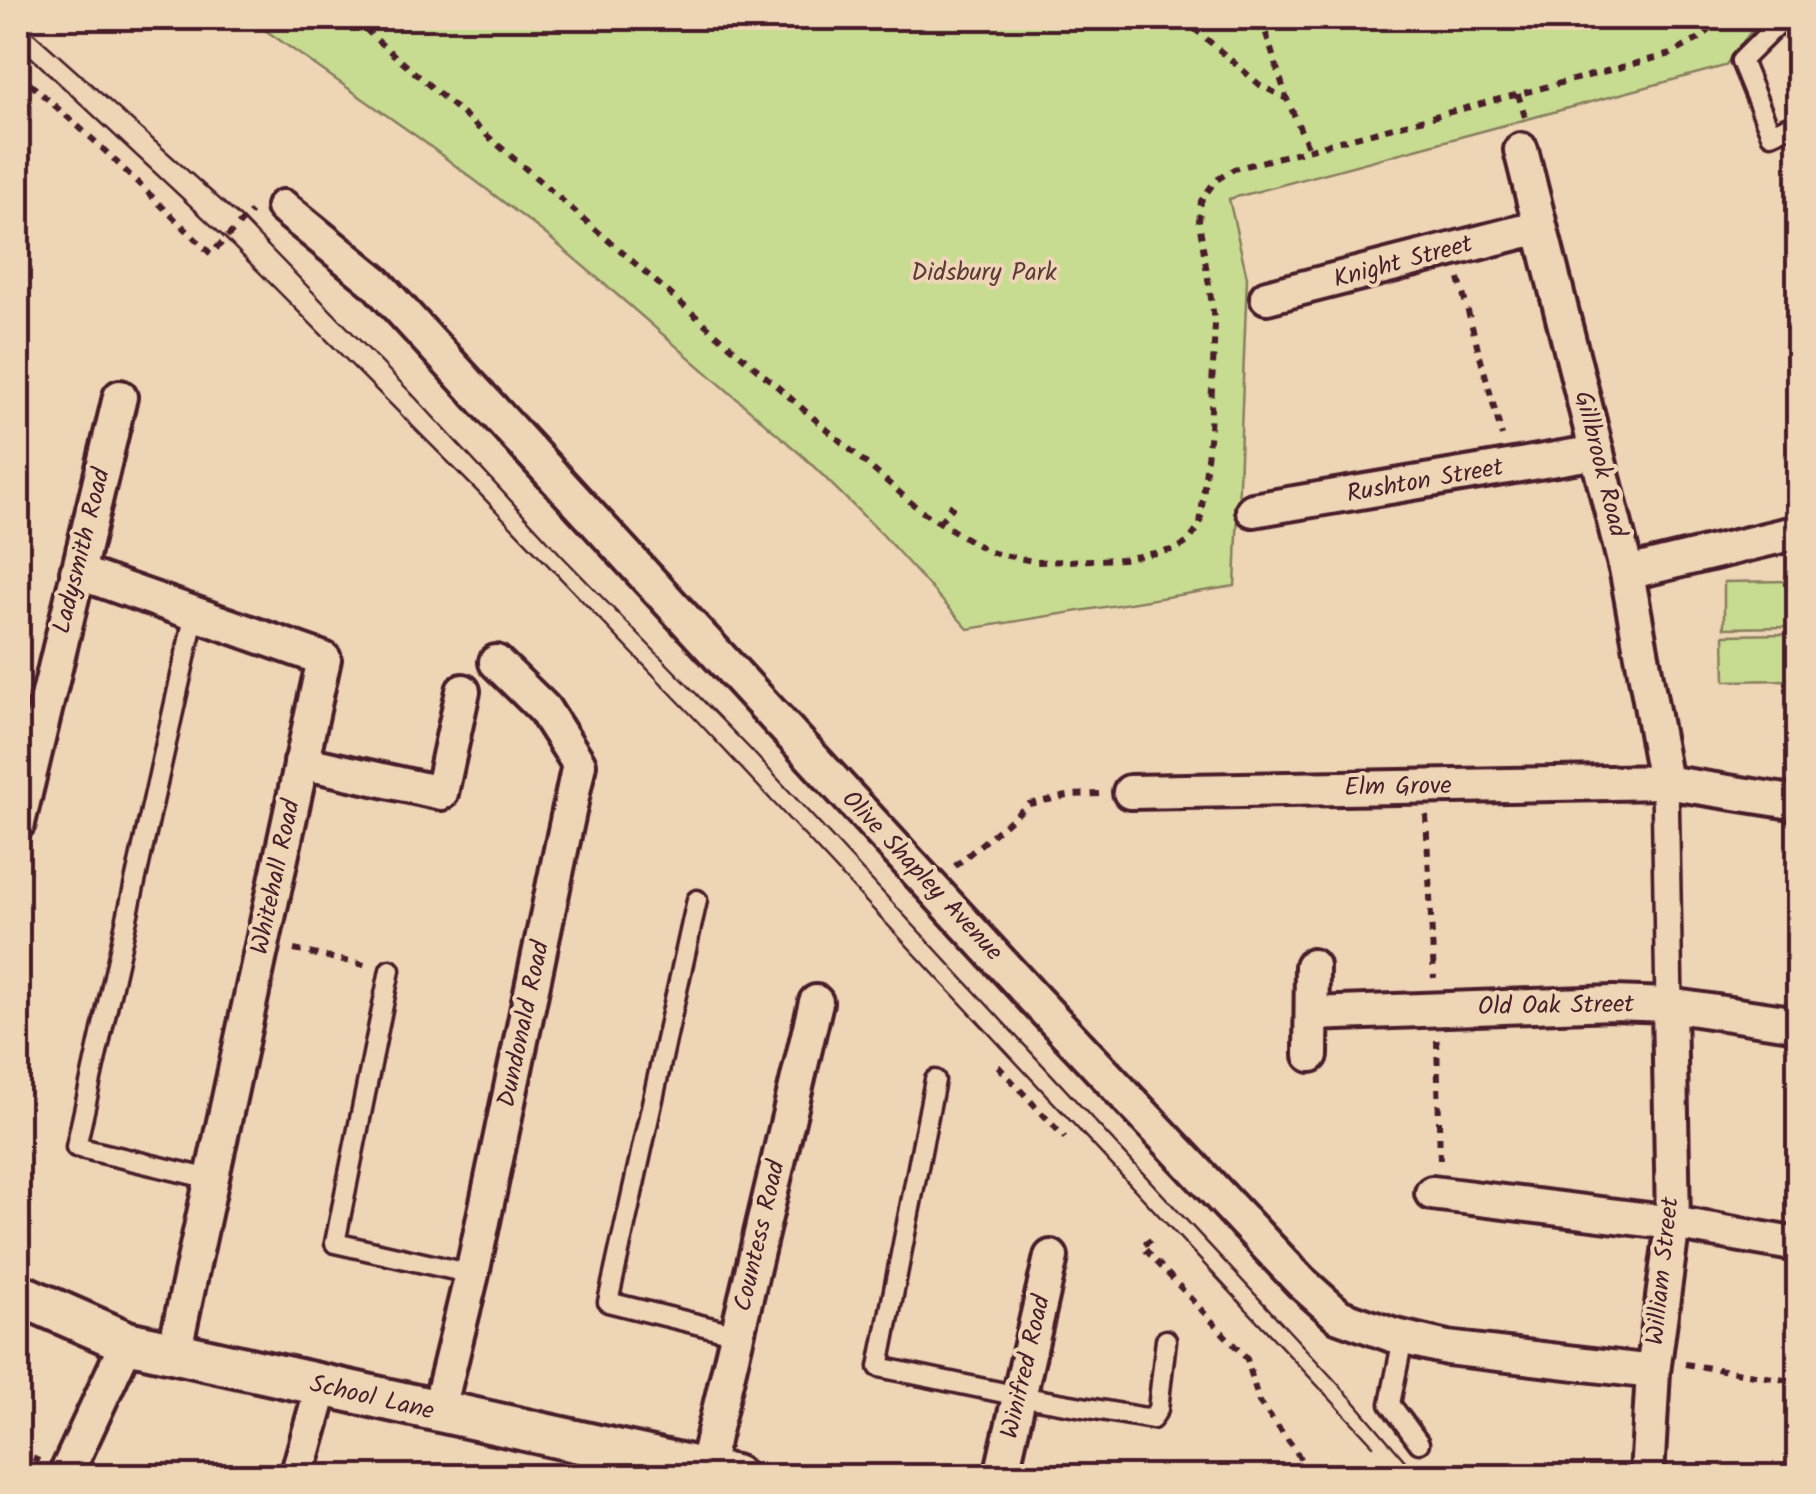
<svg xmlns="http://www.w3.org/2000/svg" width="1816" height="1494" font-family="Kalam,sans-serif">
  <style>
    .green { fill: #c7dc91; stroke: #887e5e; stroke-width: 2.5 }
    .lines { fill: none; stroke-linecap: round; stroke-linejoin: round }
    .service-casing { stroke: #4a1f2b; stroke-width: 25 }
    .pedestrian-casing { stroke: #4a1f2b; stroke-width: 32 }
    .minor-casing { stroke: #4a1f2b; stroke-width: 40 }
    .tertiary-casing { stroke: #4a1f2b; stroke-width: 48 }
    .path { stroke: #4a1f2b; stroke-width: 6; stroke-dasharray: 8 8; stroke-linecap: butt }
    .service { stroke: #edd5b5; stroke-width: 18 }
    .pedestrian { stroke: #edd5b5; stroke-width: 25 }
    .minor { stroke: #edd5b5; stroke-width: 32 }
    .tertiary { stroke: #edd5b5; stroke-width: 40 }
    .tram { stroke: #4a1f2b; stroke-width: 2.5 }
    .labels { text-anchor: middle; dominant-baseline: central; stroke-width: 8; stroke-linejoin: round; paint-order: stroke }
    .street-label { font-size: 25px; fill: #4a1f2b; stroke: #edd5b5 }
    .park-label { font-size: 25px; fill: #5d3b3a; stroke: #edd5b5 }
  </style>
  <rect width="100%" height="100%" fill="#edd5b5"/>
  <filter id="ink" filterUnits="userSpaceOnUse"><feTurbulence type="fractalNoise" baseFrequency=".01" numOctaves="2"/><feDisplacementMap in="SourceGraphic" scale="20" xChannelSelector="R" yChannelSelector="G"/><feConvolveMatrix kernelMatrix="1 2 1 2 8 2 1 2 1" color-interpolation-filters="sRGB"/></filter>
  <g filter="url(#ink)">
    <path class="green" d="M248,18H1761L1725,66L1229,199L1247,277L1235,586L968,629L882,534L805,458L622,299L543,232L419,138Z
      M1798,581V627L1724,628V582Z
      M1798,634V680L1725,681L1724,635Z"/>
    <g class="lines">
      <defs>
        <path id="service" d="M1784,18L1741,61L1771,134L1798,122
          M195,613L76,1147L211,1179
          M697,900L608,1302L737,1334
          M390,970L335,1243L472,1274
          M935,1080L879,1367L1019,1396L1152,1419L1158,1409L1166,1340
          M1403,1338L1390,1404L1419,1443"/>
        <path id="pedestrian" d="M1665,782L1669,1005"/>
        <path id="minor" d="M1521,150L1627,573L1665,782
          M283,207L375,282L1036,1001L1301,1282L1339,1316L1392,1335L1447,1348L1653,1372
          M1267,297L1540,227
          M1253,510L1597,452
          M77,572L324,659L174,1353
          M1627,573L1798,532
          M301,762L441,793L463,691
          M1130,792L1665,782L1798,803
          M18,823L120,397
          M1312,1014L1613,1003L1669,1005L1798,1024
          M1311,1055L1312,966
          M1432,1193L1673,1223L1798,1245
          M438,1413L472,1274L579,764L544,709L496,662
          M705,1470L816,1002
          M65,1476L127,1342
          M297,1476L322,1387
          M1001,1476L1051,1257
          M1647,1476L1653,1372L1673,1223L1669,1005"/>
        <path id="tertiary" d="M18,1294L127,1342L734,1476"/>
      </defs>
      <use href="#service" class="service-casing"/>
      <use href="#pedestrian" class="pedestrian-casing"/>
      <use href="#minor" class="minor-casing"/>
      <use href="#tertiary" class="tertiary-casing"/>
      <path class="path" d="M354,18L378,41L921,511L989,552L1037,562L1123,559L1177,549L1188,542L1200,526L1210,430L1215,324L1199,221L1201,201L1215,181L1234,169L1671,54L1699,39L1724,18
        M1182,18L1260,85L1287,99
        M1261,18L1287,99L1309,149
        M18,73L98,144L211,254L251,212
        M1518,94L1525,117
        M1459,279L1502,436
        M939,522L952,508L944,501
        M1426,815L1434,978
        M955,866L1029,804L1072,795L1099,794
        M294,950L365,965
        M1437,1040L1440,1163
        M998,1066L1065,1138
        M1151,1240L1142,1246L1247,1359L1259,1402L1295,1449L1309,1476
        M1685,1364L1798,1382
        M18,1452L39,1461"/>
      <use href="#service" class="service"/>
      <use href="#pedestrian" class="pedestrian"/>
      <use href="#minor" class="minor"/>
      <use href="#tertiary" class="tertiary"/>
      <path class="tram" d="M18,19L243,220L411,393L563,557L753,752L1353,1400L1418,1476
        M18,45L226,239L477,491L702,726L1373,1445"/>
    </g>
  </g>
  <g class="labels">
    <g class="street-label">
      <text transform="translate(1403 262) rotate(-15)">Knight Street</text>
      <text transform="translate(1600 464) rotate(76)">Gillbrook Road</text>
      <text transform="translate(1425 481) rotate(-10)">Rushton Street</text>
      <text transform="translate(82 551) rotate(-76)">Ladysmith Road</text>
      <text transform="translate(1398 787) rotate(-1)">Elm Grove</text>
      <text transform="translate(922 876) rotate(47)">Olive Shapley Avenue</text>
      <text transform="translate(276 877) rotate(-78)">Whitehall Road</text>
      <text transform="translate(1556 1006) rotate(-1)">Old Oak Street</text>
      <text transform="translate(524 1024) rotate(-78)">Dundonald Road</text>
      <text transform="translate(760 1236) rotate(-77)">Countess Road</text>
      <text transform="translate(1663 1271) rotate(-84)">William Street</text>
      <text transform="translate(1026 1367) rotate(-77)">Winifred Road</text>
      <text transform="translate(372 1398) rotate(13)">School Lane</text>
    </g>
    <g class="park-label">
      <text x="984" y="273">Didsbury Park</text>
    </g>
  </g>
  <rect width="1816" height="1494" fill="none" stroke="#edd5b5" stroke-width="60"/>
  <rect x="30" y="30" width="1756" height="1434" fill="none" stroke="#4a1f2b" stroke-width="4" filter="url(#ink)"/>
</svg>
